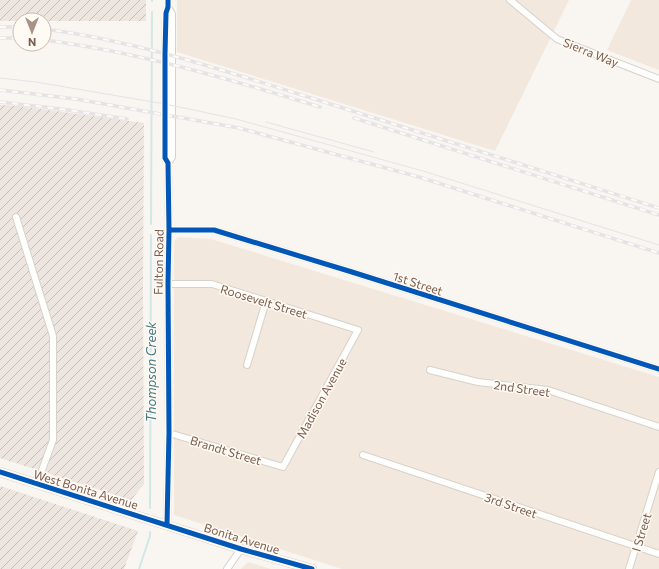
<svg xmlns="http://www.w3.org/2000/svg" width="659" height="569" font-family="Commissioner,sans-serif">
  <style>
    .residential { fill: #f2e8de }
    .industrial { fill: url(#industrial-furrows) }
    .lines { fill: none; stroke-linecap: round; stroke-linejoin: round }
    .stream { stroke: #d0e8ea; stroke-width: 2 }
    .street-casing { stroke: #d7d1cb; stroke-width: 8 }
    .secondary-casing { stroke: #d9d2cb; stroke-width: 10 }
    .street { stroke: #fefefd; stroke-width: 6 }
    .secondary { stroke: #fefefd; stroke-width: 9 }
    .tram { stroke: #e6e3e7; stroke-width: 1 }
    .rail-casing { stroke: #e6e3e7; stroke-width: 3.5 }
    .rail { stroke: #fffaf3; stroke-width: 2; stroke-dasharray: 6; stroke-linecap: butt }
    .cycleway-casing { stroke: #fffaf3; stroke-width: 8 }
    .cycleway { stroke: #0057b8; stroke-width: 5 }
    .labels { text-anchor: middle; dominant-baseline: central; stroke-width: 3; stroke-linejoin: round; paint-order: stroke }
    .street-label { font-size: 12px; fill: #7a5c4d; stroke: #fffaf3 }
    .water-label { font-size: 13px; font-style: italic; fill: #437c86; stroke: #fffaf3 }
  </style>
  <defs>
    <pattern id="industrial-furrows" width="10" height="10" patternUnits="userSpaceOnUse"><rect width="10" height="10" fill="#ede5e0"/><path d="M-1 1l2-2M0 10L10 0M9 11l2-2" fill="none" stroke="#c5bdb8"/></pattern>
  </defs>
  <rect width="100%" height="100%" fill="#f9f5f0"/>
  <path class="residential" d="M177,0H569L495,151L177,52Z
    M631,0H659V70L607,50Z
    M178,237L211,239L659,377V569H342L174,515V241Z
    M248,562L271,569H241Z"/>
  <path class="industrial" d="M0,0H146V21H0Z
    M0,105L19,106L144,123L143,290L144,484L131,500L0,458Z
    M0,486L138,531L124,569H0Z"/>
  <g class="lines">
    <path class="stream" d="M152,1V0
      M151,224L152,12
      M150,508L151,235
      M139,569L150,536V532"/>
    <defs>
      <path id="street" d="M510,0L557,39L659,79
        M168,7L172,14V157L168,163
        M16,217L53,336V440L37,484
        M169,230H214L352,272L659,369
        M168,284H212L358,330L283,467L169,433
        M247,365L266,301
        M430,370L478,382L548,390L659,427
        M363,455L659,554
        M167,525L169,433L168,284L169,230L168,163L165,158V54L166,13L168,7V0
        M227,569L241,549
        M629,569L659,472"/>
      <path id="secondary" d="M0,472L241,549L312,569"/>
    </defs>
    <use href="#street" class="street-casing"/>
    <use href="#secondary" class="secondary-casing"/>
    <use href="#street" class="street"/>
    <use href="#secondary" class="secondary"/>
    <path class="tram" d="M0,78L36,82L165,104L236,119L423,171L659,245
      M266,122L374,152"/>
    <defs>
      <path id="rail" d="M0,27H20
        M44,29C138,41 231,73 321,101C434,137 546,172 659,208
        M0,38H20
        M44,40C138,52 229,79 320,107
        M0,90L76,99L239,128L419,177L659,253
        M0,102L61,109L127,119
        M354,118L659,215"/>
    </defs>
    <use href="#rail" class="rail-casing"/>
    <use href="#rail" class="rail"/>
    <defs>
      <path id="cycleway" d="M169,230H214L352,272L659,369
        M0,472L241,549L312,569
        M167,525L169,433L168,284L169,230L168,163L165,158V54L166,13L168,7V0"/>
    </defs>
    <use href="#cycleway" class="cycleway-casing"/>
    <use href="#cycleway" class="cycleway"/>
  </g>
  <g class="labels">
    <g class="street-label">
      <text transform="translate(591 52) rotate(22)">Sierra Way</text>
      <text transform="translate(158 262) rotate(-89)">Fulton Road</text>
      <text transform="translate(418 283) rotate(18)">1st Street</text>
      <text transform="translate(264 301) rotate(17)">Roosevelt Street</text>
      <text transform="translate(522 388) rotate(8)">2nd Street</text>
      <text transform="translate(321 398) rotate(-61)">Madison Avenue</text>
      <text transform="translate(226 450) rotate(17)">Brandt Street</text>
      <text transform="translate(86 489) rotate(17)">West Bonita Avenue</text>
      <text transform="translate(511 505) rotate(19)">3rd Street</text>
      <text transform="translate(641 532) rotate(-73)">I Street</text>
      <text transform="translate(242 538) rotate(17)">Bonita Avenue</text>
    </g>
    <g class="water-label">
      <text transform="translate(151 372) rotate(-90)">Thompson Creek</text>
    </g>
  </g>
  <g transform="translate(32 32) rotate(180)"><circle r="19" fill="#fffaf3" stroke="#cabbb1"/>
  <path d="M0-3L7 15L0 10L-7 15Z" fill="#a69286"/>
  <text y="-6" font-size="11" font-weight="bold" text-anchor="middle" fill="#7a5c4d">N</text>
  </g>
</svg>
